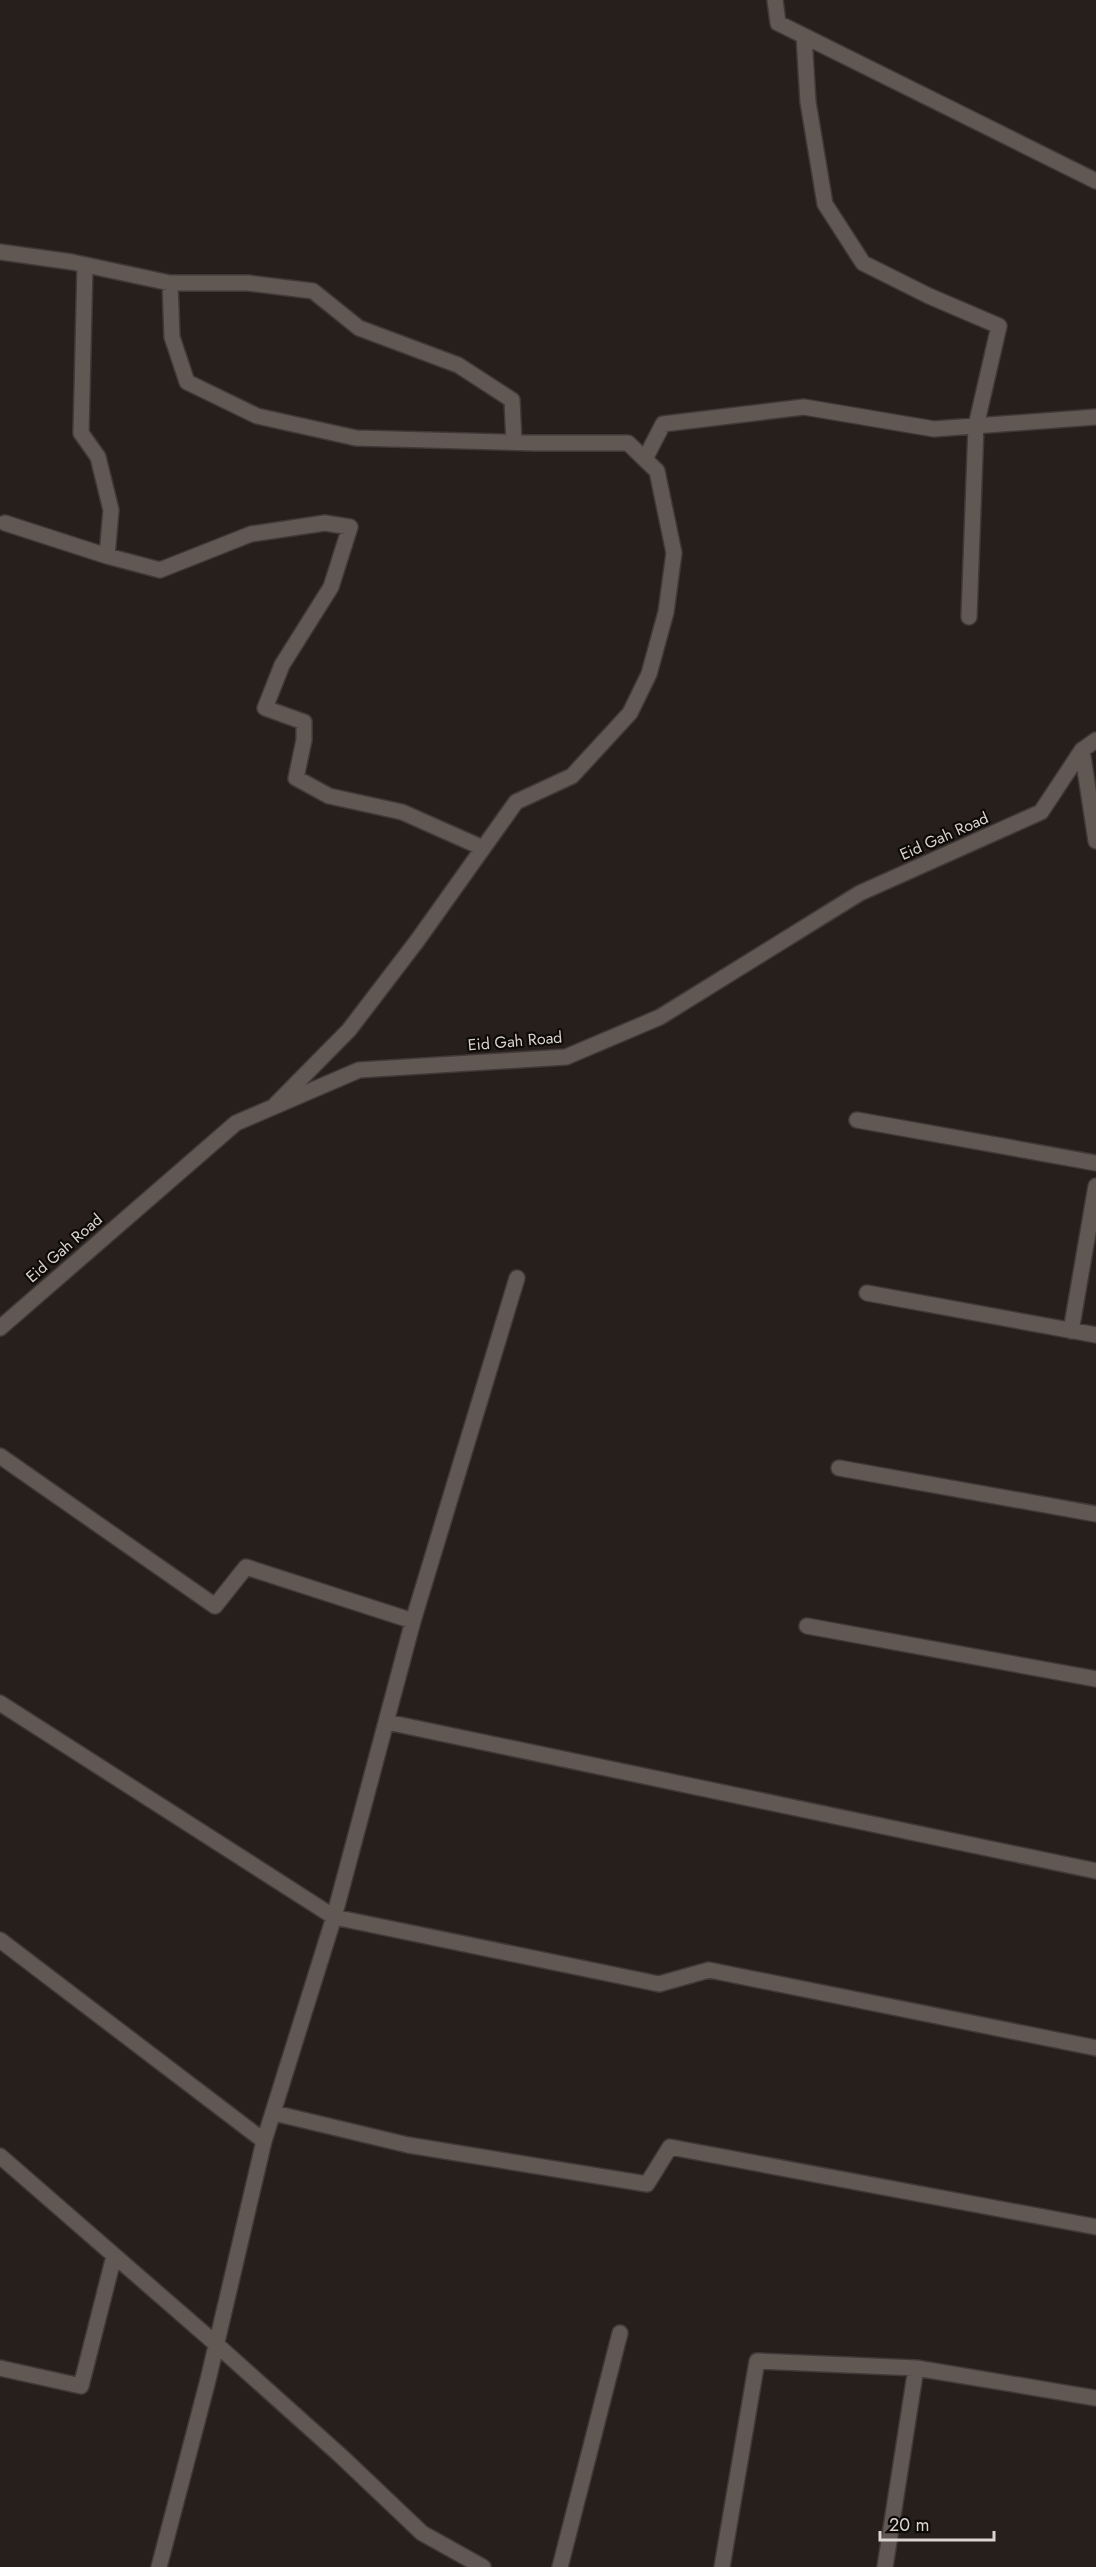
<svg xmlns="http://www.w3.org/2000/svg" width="1096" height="2567" font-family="Jost,sans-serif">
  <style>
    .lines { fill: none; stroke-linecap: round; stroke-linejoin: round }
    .minor-casing { stroke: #403937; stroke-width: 18 }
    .minor { stroke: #615753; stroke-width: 15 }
    .labels { text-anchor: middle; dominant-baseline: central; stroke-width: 4.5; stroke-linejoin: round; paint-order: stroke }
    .street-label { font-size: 16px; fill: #d9d3d1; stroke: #0d0a08 }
  </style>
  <rect width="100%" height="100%" fill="#271f1b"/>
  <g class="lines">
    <defs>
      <path id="minor" d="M775,0L778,23L1096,181
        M804,36L808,102L825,204L863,263L929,296L999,326L976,426L969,617
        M0,252L72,262L170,283H248L313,291L359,328L458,365L512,400L514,442
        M170,283L172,337L187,382L257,416L356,438L535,443H628L657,471L674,553L666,612L649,674L630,713L572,776L516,802L417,941L349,1030L275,1105
        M645,459L663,424L804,407L934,429L1096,417
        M5,523L107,556L111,510L98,457L81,433L85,265
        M107,556L160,570L251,534L325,523L350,527L331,587L282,665L265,708L304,722V740L296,778L329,796L402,812L483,848
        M1082,750L1096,841
        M857,1120L1096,1163
        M867,1293L1096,1335
        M0,1328L236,1123L359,1070L566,1057L660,1017L860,893L1041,812L1082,750L1096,740
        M1071,1331L1096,1186
        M0,1456L215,1606L246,1567L413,1621
        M839,1468L1096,1514
        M807,1626L1096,1679
        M0,1703L334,1917L659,1984L709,1970L1096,2048
        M387,1722L1096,1871
        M0,1940L264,2141
        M274,2113L408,2145L647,2184L670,2147L1096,2227
        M0,2156L216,2344L341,2456L422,2533L483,2567
        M0,2368L81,2386L114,2256
        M916,2368L1096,2398
        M159,2567L208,2380L264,2141L334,1917L413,1621L517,1278
        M560,2567L620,2333
        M722,2567L757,2361L916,2368L885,2567"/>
    </defs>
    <use href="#minor" class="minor-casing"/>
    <use href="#minor" class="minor"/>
  </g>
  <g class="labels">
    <g class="street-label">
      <text transform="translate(944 836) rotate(-24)">Eid Gah Road</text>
      <text transform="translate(515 1041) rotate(-5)">Eid Gah Road</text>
      <text transform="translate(64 1248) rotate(-41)">Eid Gah Road</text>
    </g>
  </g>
  <path d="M880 2531v9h114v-9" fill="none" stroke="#d9d3d1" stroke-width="3"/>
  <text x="889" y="2531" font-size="18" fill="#d9d3d1" stroke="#0d0a08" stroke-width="4.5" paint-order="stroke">20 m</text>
</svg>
